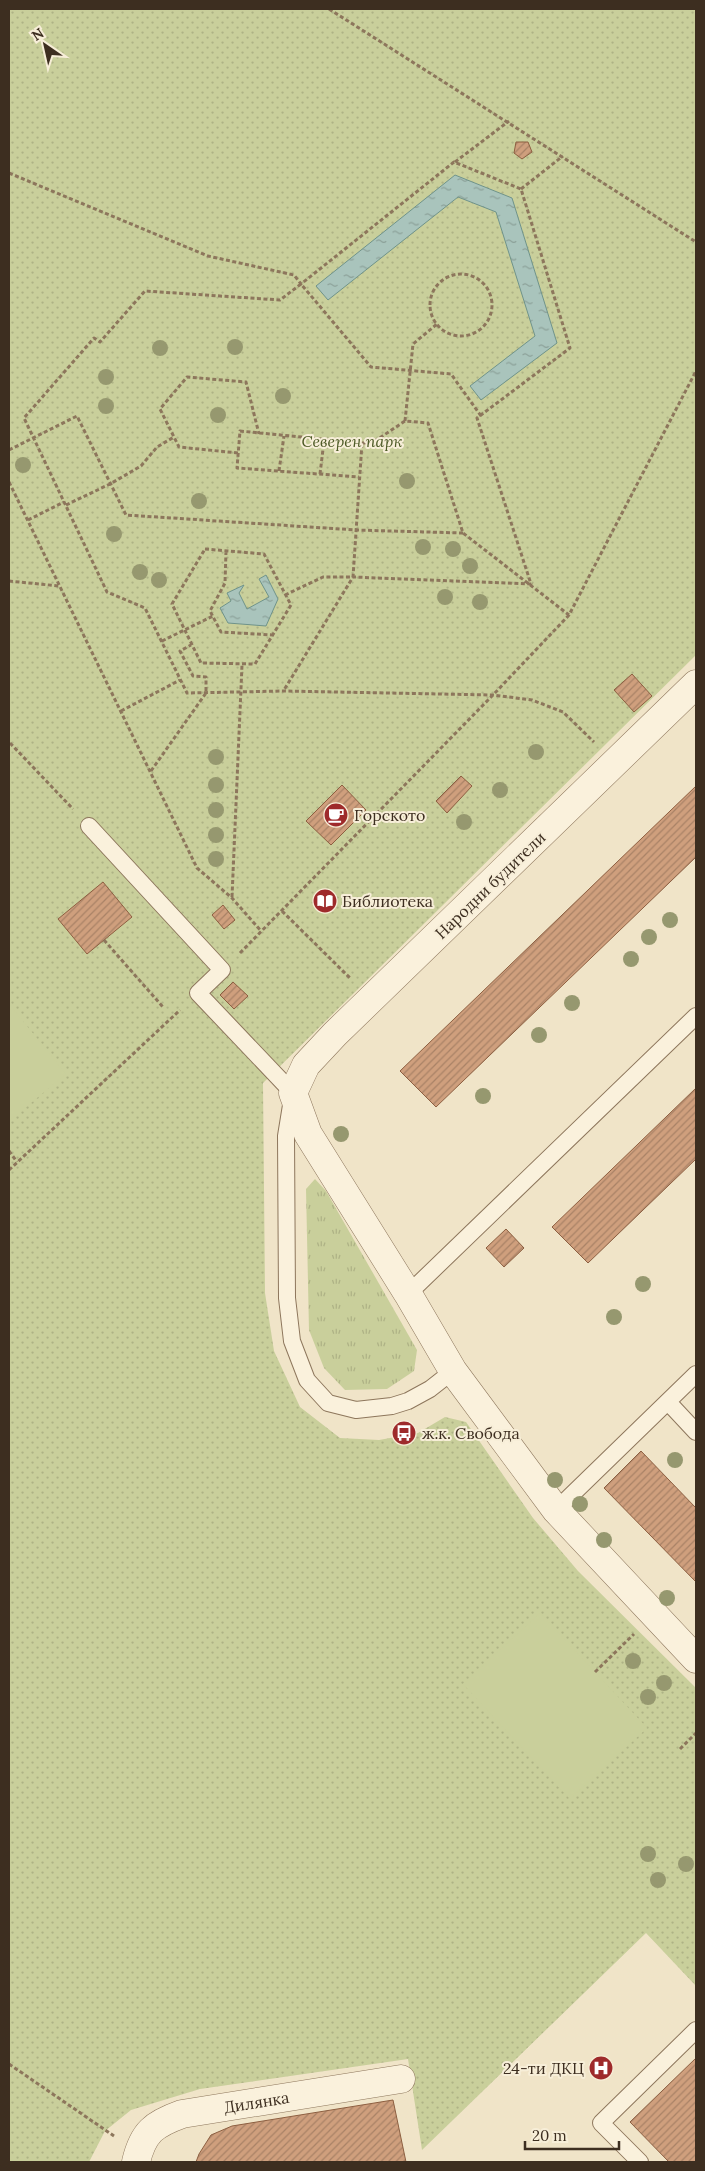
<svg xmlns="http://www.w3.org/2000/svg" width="705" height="2171" font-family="Lora,serif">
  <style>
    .grass { fill: url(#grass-tufts) }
    .park { fill: url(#park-dots) }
    .pitch { fill: #c9cf9b }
    .water { fill: url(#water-ripples); stroke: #6f938a }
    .building { fill: url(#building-hatch); stroke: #8d5f41 }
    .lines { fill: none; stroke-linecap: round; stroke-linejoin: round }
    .lane-casing { stroke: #8d765c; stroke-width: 18 }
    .street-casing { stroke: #8d765c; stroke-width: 29 }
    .path { stroke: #8d765c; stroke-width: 3; stroke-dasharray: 4 2.5; stroke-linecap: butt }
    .lane { stroke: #faf1dc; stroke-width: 16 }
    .street { stroke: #faf1dc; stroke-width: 28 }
    .tree { fill: #96986f }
    .labels { text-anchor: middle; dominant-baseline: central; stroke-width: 4; stroke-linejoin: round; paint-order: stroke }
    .park-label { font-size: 16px; font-style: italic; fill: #4d5a26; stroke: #f7eed8 }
    .poi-label { font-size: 16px; fill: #3d2e20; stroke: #f7eed8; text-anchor: start }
    .street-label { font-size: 16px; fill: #3d2e20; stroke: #f7eed8 }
  </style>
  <defs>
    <pattern id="grass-tufts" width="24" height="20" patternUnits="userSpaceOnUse" patternTransform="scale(1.25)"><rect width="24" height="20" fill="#c9cf9b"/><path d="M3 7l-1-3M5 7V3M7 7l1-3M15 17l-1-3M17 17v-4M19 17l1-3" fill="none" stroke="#aeb285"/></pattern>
    <pattern id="park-dots" width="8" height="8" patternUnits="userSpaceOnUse" patternTransform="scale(1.25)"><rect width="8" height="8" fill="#c9cf9b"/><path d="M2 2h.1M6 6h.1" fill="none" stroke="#aeb285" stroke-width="1.8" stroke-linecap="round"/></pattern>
    <pattern id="water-ripples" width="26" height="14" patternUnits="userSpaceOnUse" patternTransform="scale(1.25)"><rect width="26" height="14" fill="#a9c4bc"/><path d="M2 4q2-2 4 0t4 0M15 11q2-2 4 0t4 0" fill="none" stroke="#8ba098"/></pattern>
    <pattern id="building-hatch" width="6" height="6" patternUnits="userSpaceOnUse" patternTransform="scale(1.25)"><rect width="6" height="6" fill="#cf9f7d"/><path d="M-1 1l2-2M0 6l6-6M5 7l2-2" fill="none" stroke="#a98266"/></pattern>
  </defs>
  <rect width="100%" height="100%" fill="#f0e4c8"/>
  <path class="grass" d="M315,1179L326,1191L417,1350L414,1371L387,1389L345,1390L324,1368L309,1330L306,1189Z"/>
  <path class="park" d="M9,9H696V655L263,1083L265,1293L274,1351L300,1407L340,1438L379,1440L418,1433L445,1417L466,1422L533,1518L578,1571L696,1688V1986L646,1933L422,2150L408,2059L200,2089L131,2110L105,2131L89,2162H9Z"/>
  <path class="pitch" d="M9,1004L66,1074L9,1121Z
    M540,1613L647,1728L570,1799L463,1684Z"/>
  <path class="water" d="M455,175L512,198L557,343L481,400L470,386L535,336L496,212L458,197L328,300L316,286Z
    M266,575L278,599L266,626L228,623L220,608L231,601L227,593L244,585L239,593L247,609L269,597L259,579Z"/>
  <path class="building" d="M516,142H528L532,152L522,159L514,153Z
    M632,674L652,696L634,712L614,690Z
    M461,776L472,786L447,813L436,801Z
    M342,785L366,810L331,845L306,821Z
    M696,786V857L436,1107L400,1071Z
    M103,882L132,917L87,954L58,919Z
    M223,905L235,920L224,929L212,915Z
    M233,982L248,996L234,1009L220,995Z
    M696,1088V1159L588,1263L552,1227Z
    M506,1229L524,1248L504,1267L486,1248Z
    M641,1451L696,1508V1582L604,1488Z
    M696,2058V2162H669L630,2122Z
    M393,2100L406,2162H196L199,2154L211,2135L232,2126Z"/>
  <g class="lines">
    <defs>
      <path id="lane" d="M89,826L222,970L198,993L293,1093L286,1136L287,1298L292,1341L307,1380L328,1403L356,1410L392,1406L408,1401L430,1389L453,1371
        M408,1294L696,1016
        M668,1402L696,1432
        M556,1510L696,1374
        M640,2162L601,2123L696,2030"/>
      <g id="street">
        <path d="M696,684L335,1034L306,1065L293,1093L308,1134L408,1294L453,1371L556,1510L696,1659"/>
        <path id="s1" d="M136,2162C143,2132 154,2124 182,2114L401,2079"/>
      </g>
    </defs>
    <use href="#lane" class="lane-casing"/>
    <use href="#street" class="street-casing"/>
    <path class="path" d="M329,9L696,242
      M455,162L509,121
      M9,173L208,256L294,275L301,284L454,162L521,189L570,348L477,418L531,584L353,577L284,690
      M521,189L563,156
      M430 305a31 31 0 1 1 62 0a31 31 0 1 1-62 0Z
      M481,416L451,374L371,367L301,284L280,300L145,291L100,342L94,338L24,418L107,592L145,608L187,693L284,691L493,695L532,700L563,712L594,742
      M405,421L413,344L437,324
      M362,443H372L405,421L428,423L463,533L569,615
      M9,450L77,416L126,515L356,530L463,533
      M238,453L179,447L160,409L187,377L246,382L259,434
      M279,471L284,436
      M320,474L324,441
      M9,482L197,868L232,898L261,931
      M66,505L110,484L141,466L157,447L174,437
      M28,520L64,502
      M205,549L264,554L291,605L255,664L201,663L172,604Z
      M226,551L225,583L210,611L221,632L273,635
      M9,581L59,586
      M285,595L323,577H353L362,443L240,431L237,468L359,477
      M162,641L213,616
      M121,711L180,680
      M10,743L73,809
      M151,771L206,693V677L193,676L180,651L191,645
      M232,897L242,665
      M282,911L351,979
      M104,940L163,1007
      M240,953L493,695L569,615L696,371
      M9,1151L17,1162
      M9,1170L180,1010
      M595,1672L634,1634
      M680,1749L696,1733
      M9,2064L114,2136"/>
    <use href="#lane" class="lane"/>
    <use href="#street" class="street"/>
  </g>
  <g class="tree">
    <circle cx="235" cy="347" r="8"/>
    <circle cx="160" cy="348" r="8"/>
    <circle cx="106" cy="377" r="8"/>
    <circle cx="283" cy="396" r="8"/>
    <circle cx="106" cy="406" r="8"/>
    <circle cx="218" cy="415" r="8"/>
    <circle cx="23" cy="465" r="8"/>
    <circle cx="407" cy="481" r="8"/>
    <circle cx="199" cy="501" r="8"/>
    <circle cx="114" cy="534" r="8"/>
    <circle cx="423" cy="547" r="8"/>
    <circle cx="453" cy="549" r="8"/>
    <circle cx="470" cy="566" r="8"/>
    <circle cx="140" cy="572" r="8"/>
    <circle cx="159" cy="580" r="8"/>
    <circle cx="445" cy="597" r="8"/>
    <circle cx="480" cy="602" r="8"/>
    <circle cx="536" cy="752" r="8"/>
    <circle cx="216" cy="757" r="8"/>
    <circle cx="216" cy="785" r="8"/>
    <circle cx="500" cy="790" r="8"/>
    <circle cx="216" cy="810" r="8"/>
    <circle cx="464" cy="822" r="8"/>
    <circle cx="216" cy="835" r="8"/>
    <circle cx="216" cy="859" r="8"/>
    <circle cx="670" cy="920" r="8"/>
    <circle cx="649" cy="937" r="8"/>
    <circle cx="631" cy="959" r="8"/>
    <circle cx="572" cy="1003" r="8"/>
    <circle cx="539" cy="1035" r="8"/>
    <circle cx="483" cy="1096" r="8"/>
    <circle cx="341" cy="1134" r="8"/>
    <circle cx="643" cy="1284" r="8"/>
    <circle cx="614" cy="1317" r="8"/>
    <circle cx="675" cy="1460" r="8"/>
    <circle cx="555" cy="1480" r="8"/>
    <circle cx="580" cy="1504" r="8"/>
    <circle cx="604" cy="1540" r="8"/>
    <circle cx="667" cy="1598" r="8"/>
    <circle cx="633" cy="1661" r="8"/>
    <circle cx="664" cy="1683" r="8"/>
    <circle cx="648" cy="1697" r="8"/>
    <circle cx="648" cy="1854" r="8"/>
    <circle cx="686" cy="1864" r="8"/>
    <circle cx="658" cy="1880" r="8"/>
  </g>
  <defs>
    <symbol id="cafe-disc" viewBox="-11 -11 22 22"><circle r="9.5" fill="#9e2a2b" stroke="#f7eed8"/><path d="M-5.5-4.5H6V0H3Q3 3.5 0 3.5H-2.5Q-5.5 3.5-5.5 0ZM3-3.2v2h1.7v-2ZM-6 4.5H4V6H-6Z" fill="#fff"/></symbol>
    <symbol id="library-disc" viewBox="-11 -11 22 22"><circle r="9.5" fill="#9e2a2b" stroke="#f7eed8"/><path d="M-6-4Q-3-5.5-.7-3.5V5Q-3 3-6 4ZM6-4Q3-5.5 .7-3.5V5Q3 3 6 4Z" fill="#fff"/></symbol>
    <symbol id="bus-disc" viewBox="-11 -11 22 22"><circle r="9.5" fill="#9e2a2b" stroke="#f7eed8"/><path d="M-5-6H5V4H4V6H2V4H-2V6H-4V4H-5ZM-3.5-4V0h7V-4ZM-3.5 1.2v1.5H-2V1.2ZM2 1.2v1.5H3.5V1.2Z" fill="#fff"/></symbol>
    <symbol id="hospital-disc" viewBox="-11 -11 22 22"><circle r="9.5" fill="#9e2a2b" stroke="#f7eed8"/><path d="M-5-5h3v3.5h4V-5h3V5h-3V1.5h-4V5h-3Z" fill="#fff"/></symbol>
  </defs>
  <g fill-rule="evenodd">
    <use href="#cafe-disc" x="322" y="801" width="28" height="28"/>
    <use href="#library-disc" x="311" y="887" width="28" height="28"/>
    <use href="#bus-disc" x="390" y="1419" width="28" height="28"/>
    <use href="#hospital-disc" x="587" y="2054" width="28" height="28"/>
  </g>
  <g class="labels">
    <g class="park-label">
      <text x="352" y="441">Северен парк</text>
    </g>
    <g class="poi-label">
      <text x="354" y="815">Горското</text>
      <text x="342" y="901">Библиотека</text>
      <text x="422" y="1433">ж.к. Свобода</text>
      <text x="584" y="2068" text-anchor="end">24-ти ДКЦ</text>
    </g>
    <g class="street-label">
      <text transform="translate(490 885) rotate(-44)">Народни будители</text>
      <text stroke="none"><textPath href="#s1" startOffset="146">Дилянка</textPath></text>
    </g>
  </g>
  <rect width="705" height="2171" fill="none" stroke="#3d2e20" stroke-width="20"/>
  <g transform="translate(45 45) rotate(326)" stroke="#f7eed8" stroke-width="4" paint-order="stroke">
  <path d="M0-4L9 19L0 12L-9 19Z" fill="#3d2e20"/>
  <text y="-8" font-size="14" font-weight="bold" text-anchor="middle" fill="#3d2e20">N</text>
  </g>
  <path d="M525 2141v8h94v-8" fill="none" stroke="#3d2e20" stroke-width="2.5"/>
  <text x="532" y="2141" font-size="15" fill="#3d2e20" stroke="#f7eed8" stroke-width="4" paint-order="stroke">20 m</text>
</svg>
